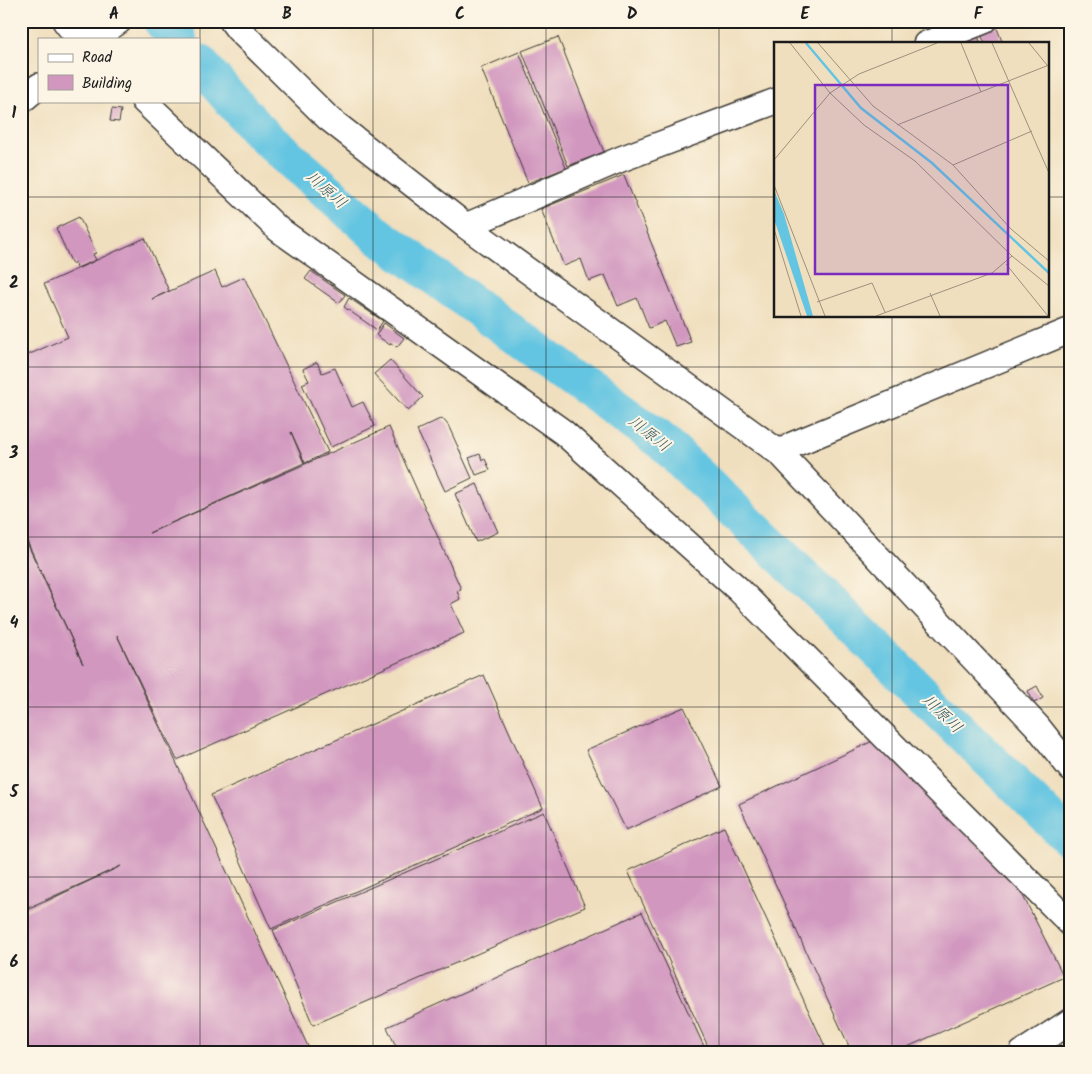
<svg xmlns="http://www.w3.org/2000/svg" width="1092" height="1074" font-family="Kalam,'Klee One',sans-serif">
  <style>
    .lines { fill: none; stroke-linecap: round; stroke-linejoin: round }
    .river { stroke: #63c5e1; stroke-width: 38 }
    .building { fill: #d197bf }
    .minor-casing { stroke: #3c3934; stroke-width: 28 }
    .minor { stroke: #fff; stroke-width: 25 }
    .grid { fill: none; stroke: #1c1c1c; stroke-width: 1; stroke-opacity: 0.55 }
    .labels { text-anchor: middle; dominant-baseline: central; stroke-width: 4; stroke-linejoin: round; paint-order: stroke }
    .water-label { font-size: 16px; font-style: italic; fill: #355761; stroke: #fcf5e5 }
    .inset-river { fill: none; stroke: #63c5e1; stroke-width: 2.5 }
    .inset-road { fill: none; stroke: #9b917d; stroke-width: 1 }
    .view { fill: #7b2cbf; fill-opacity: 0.15; stroke: #7b2cbf; stroke-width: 2.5 }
    .inset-edge { fill: none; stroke: #1c1c1c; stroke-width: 2.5 }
    .neatline { fill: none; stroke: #1c1c1c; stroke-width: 2 }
    .grid-label { font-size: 16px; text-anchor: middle; font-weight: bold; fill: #1c1c1c }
  </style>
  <rect width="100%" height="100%" fill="#fcf5e5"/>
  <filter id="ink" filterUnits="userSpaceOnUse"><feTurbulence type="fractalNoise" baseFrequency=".02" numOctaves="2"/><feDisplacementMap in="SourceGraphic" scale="10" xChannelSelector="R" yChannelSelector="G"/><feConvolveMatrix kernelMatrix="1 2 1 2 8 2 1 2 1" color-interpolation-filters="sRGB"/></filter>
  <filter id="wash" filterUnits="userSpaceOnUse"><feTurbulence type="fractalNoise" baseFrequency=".0096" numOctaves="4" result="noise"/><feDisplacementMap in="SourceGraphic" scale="20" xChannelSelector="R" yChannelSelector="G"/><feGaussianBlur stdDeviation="1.12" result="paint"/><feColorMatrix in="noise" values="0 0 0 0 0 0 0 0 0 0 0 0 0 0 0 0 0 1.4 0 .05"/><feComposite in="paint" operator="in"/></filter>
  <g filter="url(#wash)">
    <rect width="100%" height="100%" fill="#f0dfbe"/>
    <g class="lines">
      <path class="river" d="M162,21L178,39
        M199,63L258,130L376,234L664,443L825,598L1071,840"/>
    </g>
    <g id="blocks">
      <path class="building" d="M995,23L1003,44H985L979,29Z
        M976,31L981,44H963L961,37Z
        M558,37L604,152L568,166L522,51Z
        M519,52L566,168L528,183L481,68Z
        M112,109L121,110L119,122L110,121Z
        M624,175L691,342L676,347L665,321L649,328L637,298L618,306L605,275L589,281L581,259L564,266L541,209Z
        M79,217L96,253L93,254L96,260L77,268L75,262L72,264L56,228Z
        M145,238L169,291L152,299L215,271L222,287L244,277L328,452L305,463L291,432L304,463L149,533L389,427L461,589L457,591L460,599L451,604L464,633L177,760L117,635L311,1053H21V913L121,866L21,911V530L83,664L21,528V358L68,337L44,284Z
        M311,271L345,295L339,303L305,279Z
        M349,298L383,321L377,330L344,307Z
        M384,323L404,338L397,347L391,343L390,345L376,335Z
        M390,360L423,397L408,411L374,374Z
        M317,362L322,373L335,368L352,407L363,402L375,426L331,447L302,384L309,381L303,369Z
        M442,418L448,425L472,478L445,491L417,430Z
        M480,454L482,460L485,459L490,470L476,475L469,458Z
        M477,484L498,532L476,542L455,494Z
        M484,675L543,808L271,929L211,795Z
        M1037,686L1043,698L1034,703L1028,691Z
        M684,707L722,786L626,830L586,750Z
        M879,738L1019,888L1064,977L894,1053H852L739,804Z
        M544,812L585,907L313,1025L273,930Z
        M724,827L828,1053H711L628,871Z
        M642,912L707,1053H399L387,1027Z"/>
    </g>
  </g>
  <g filter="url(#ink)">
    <use href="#blocks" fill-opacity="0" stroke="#3c3934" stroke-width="1"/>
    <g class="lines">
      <defs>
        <path id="minor" d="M65,21L79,39
          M232,21L238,29L328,118L466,226L781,454L1037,726L1071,769
          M94,39L119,21
          M926,44L984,21
          M21,101L39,86
          M144,101L278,229L563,432L738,589L1071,924
          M466,226L621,159L776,101
          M781,454L792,445L1071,330
          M1022,1053L1071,1021"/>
      </defs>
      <use href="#minor" class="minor-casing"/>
      <use href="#minor" class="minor"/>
    </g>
  </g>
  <path class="grid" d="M200,21V1053M373,21V1053M546,21V1053M719,21V1053M892,21V44M21,197H776M1048,197H1071M892,316V1053M21,367H1071M21,537H1071M21,707H1071M21,877H1071"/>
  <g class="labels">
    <g class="water-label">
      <text transform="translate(326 190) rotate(41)">川原川</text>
      <text transform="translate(649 434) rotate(38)">川原川</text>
      <text transform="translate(942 714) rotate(44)">川原川</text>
    </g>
  </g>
  <g transform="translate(774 42)">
    <rect width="275" height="275" fill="#f0dfbe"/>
    <path d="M0,148L10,172L39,274H33L0,177Z" fill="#63c5e1"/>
    <path class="inset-river" d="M32,1L87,66L158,121L275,231"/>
    <path class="inset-road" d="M16,1L56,51L90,83L141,119L238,214L275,244M44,1L99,64L179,123L237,187L275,219M187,1L207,50M218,1L275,131M255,1L273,23M123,83L275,23M0,118L56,51L85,32L163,1M179,123L258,89M0,143L51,274M0,187L27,274M232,222L274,274M156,251L166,274M43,260L98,241L111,270M102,274L218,231L238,214"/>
    <path class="view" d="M41,43H234V232H41Z"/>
    <rect width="275" height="275" class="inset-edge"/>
  </g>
  <rect width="1092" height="1074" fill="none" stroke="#fcf5e5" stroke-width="55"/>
  <rect x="38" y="38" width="162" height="65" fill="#fcf5e5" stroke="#a29e95"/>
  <rect x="48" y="54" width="25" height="8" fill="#ffffff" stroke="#a29e95"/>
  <text x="82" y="62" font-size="15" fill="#1c1c1c">Road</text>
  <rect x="48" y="75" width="25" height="15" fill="#d197bf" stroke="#a29e95"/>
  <text x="82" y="88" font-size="15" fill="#1c1c1c">Building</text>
  <rect x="28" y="28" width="1036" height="1018" class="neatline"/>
  <g class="grid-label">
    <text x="114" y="19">A</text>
    <text x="287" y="19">B</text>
    <text x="460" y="19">C</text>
    <text x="632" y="19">D</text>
    <text x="805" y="19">E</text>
    <text x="978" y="19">F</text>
    <text x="14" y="118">1</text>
    <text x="14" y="288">2</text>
    <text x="14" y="458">3</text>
    <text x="14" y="628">4</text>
    <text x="14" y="797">5</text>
    <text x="14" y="967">6</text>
  </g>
</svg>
